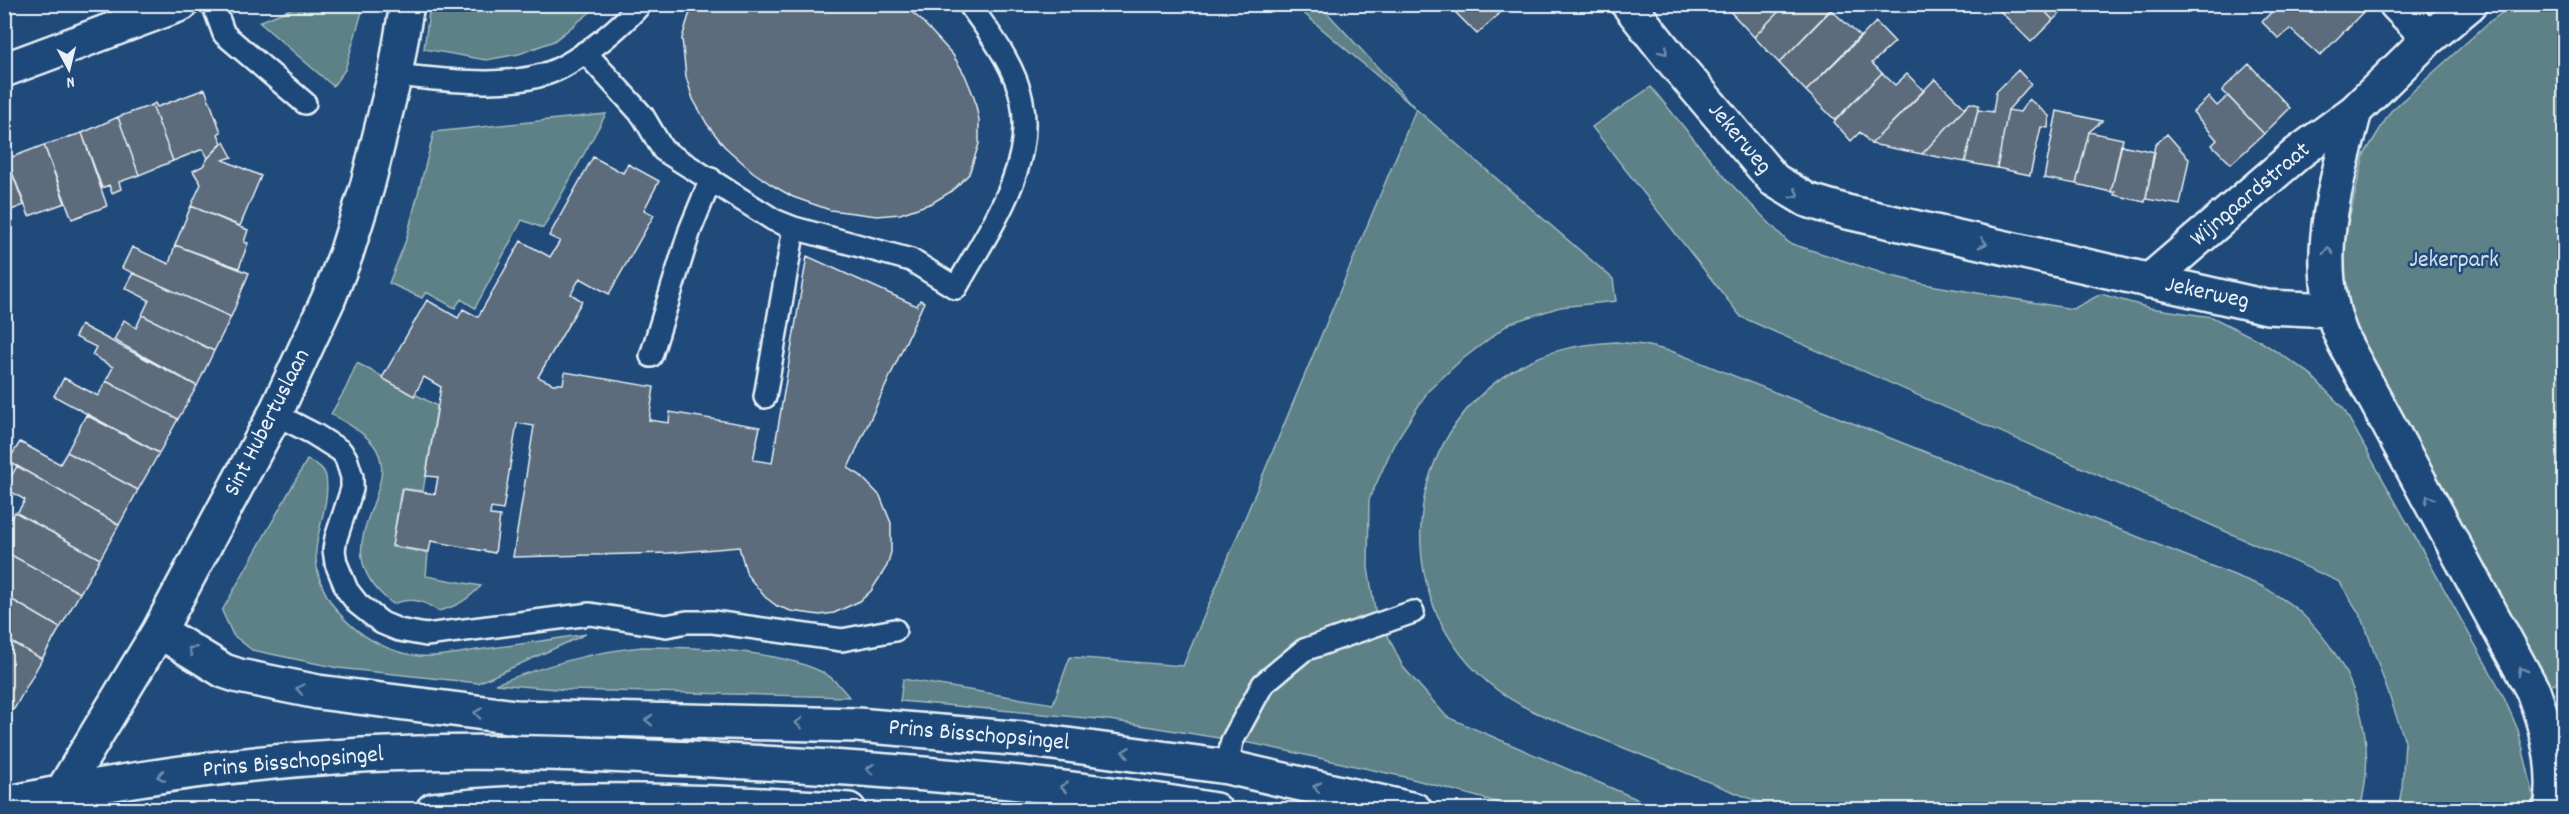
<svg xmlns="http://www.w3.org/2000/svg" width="2569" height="814" font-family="Dekko,sans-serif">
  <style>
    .green { fill: #5d8186; stroke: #a2b9bf; stroke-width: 1.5 }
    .building { fill: #5c6c7c; stroke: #e8f1f8; stroke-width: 1.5 }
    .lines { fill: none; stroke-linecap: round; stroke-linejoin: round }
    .lane-casing { stroke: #e8f1f8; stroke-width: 26 }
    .street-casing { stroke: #e8f1f8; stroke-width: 38 }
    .primary-casing { stroke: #e8f1f8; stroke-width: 38 }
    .lane { stroke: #1f4a7a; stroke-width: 21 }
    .street { stroke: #1f4a7a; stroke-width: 33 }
    .primary { stroke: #1f4a7a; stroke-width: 33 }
    .oneway { stroke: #6f8dac }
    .labels { text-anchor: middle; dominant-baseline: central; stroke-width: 5; stroke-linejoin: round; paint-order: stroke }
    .street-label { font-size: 24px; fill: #e8f1f8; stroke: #1f4a7a }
    .park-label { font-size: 24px; fill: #d3e0e7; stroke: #1f4a7a }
  </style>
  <rect width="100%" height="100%" fill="#1f4a7a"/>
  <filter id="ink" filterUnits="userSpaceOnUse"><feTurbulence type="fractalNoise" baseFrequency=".0167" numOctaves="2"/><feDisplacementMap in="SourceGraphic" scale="12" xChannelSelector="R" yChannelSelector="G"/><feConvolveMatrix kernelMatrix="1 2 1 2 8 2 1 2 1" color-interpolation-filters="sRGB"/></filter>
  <g filter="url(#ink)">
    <path class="green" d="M300,5H364L345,70L333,86L259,22Z
      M430,5V4L599,5L554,41L519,54L486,60L424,49Z
      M1294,5H1320L1416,109L1613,279L1616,301L1560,307L1510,323L1460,361L1428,391L1394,444L1369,500L1368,568L1375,609L1403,667L1447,717L1660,809H1522L1405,777L1255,744L1109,720L900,701L903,679L1053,704L1070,657L1183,666L1416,109Z
      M2513,5H2564V679L2546,688L2373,375L2345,297L2342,249L2364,155L2391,111L2489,22Z
      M1651,87L1728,181L1789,243L1888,275L1924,284L2073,309L2101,294L2150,308L2212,317L2260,341L2308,372L2343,408L2501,691L2518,730L2534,796L2530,809H2398L2402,788L2405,741L2363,620L2340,582L1741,317L1592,127Z
      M606,114L543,228L522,220L475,308L461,299L455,308L426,292L422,298L389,283L406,240L434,132Z
      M1616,342L1644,345L1674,352L2264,587C2277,596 2291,603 2302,614C2355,664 2379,738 2360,809H1776L1537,713C1390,648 1380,446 1520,366C1550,349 1583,344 1616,342Z
      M357,363L437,406L423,491L401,488L392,547L428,553L426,576L481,586C468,599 457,607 438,611C423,600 411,597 393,604C316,546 409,490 373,444C362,431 345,422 331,414L346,388Z
      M307,460C316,464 324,467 326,477C330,501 318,526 316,550C313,605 367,650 418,656C437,658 458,653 477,650C514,645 550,640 586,634L478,683L338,668L252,650L233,635L222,611Z
      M642,647C693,647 776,649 822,672C834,678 841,687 849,697L570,690L495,684C545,666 589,652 642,647Z"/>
    <path class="building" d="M696,4H902L921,20L953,55L965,75L974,97L979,120V144L969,174L952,191L932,203L900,214L877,216L830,210L793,197L772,185L753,172L724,146L707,124L693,99L686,77L682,38L689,15Z
      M1452,4H1510L1477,34L1454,11L1456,9Z
      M1727,4H1786L1754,37L1725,6Z
      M1786,4H1836L1779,63L1754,37Z
      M1993,4H2038L2053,20L2031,42Z
      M2038,4H2063L2066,8L2053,20Z
      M2279,4H2315L2322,11L2328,4L2370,5L2320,56L2290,29L2279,39L2262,22Z
      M1831,10L1860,36L1806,91L1779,63Z
      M1876,22L1895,42L1872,63L1882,73L1835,120L1806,91Z
      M2249,64L2290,108L2264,134L2222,90Z
      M2018,70L2031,84L2008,110L1997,168L1965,162L1978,110L1993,112L1996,92Z
      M1882,73L1895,85L1907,74L1924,91L1871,144L1860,132L1851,141L1834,122Z
      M1935,79L1965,108L1922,154L1871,144Z
      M205,89L221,132L218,134L222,143L208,158L203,149L173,161L152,105L155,103L157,107Z
      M2228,96L2264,134L2231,164L2212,145L2217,140L2193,112L2209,97L2217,106Z
      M2029,99L2049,116L2048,128L2041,127L2030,175L1997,168L2008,110L2020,112Z
      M1970,103L1979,105L1965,162L1922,154Z
      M152,105L173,161L139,175L118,117Z
      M2057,111L2102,121L2089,132L2076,184L2044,178Z
      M118,117L139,175L119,182L121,189L112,193L109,185L102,188L82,133Z
      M2089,132L2123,139L2111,192L2076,184Z
      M82,133L107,206L72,219L44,145Z
      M2167,134L2189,159L2180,205L2146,199L2155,145Z
      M224,142L232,157L223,160L261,176L240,226L191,206L201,184L193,171L203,166L208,158Z
      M44,145L65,203L29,216L7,159Z
      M2121,145L2155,152L2145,202L2114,195L2115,192H2111Z
      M593,157L623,173L628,164L659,181L644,210L654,215L609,294L580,278L571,294L582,301L538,377L553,384H563L565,372L654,387L649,420L669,423L670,412L760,427L753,460L772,463L807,256L917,306L920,300L924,302L848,468L860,475L880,496L891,523V552L887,566L871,591L860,601L834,613L820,615L791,611L777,606L765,597L747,575L739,547L669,553L513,557L534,426L517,423L503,510L491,508L490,515L500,516L495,553L431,541L429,552L392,546L402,489L435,494L438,477L426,476L441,387L424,377L414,396L382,378L427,300L458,318L463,309L478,317L521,241L550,257L560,241L549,236Z
      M7,159L24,205L4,213V160Z
      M191,206L248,230L244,242L248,243L239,268L175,245Z
      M175,245L249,273L231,317L122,268L132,247L169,264Z
      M133,273L231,317L214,351L142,315L149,300L125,288Z
      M142,315L214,351L197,386L114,340L124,320L136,328Z
      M81,325L197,386L178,419L106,381L113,367L92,355L96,347L75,337Z
      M64,378L98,396L106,381L178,419L159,453L54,396Z
      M86,415L159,453L138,490L67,452Z
      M20,442L60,464L67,452L138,490L119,525L8,461Z
      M17,466L119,525L100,559L17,513L25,500L5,488Z
      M15,512L100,559L80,593L4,551V529Z
      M4,551L80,593L60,628L4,595Z
      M4,595L60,628L42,659L4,638Z
      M4,638L42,659L14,709L4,711Z"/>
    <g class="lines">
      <defs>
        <path id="lane" d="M213,4L224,34L305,103
          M585,52L643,116L663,150L774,220L794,228L911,260L956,288C987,232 1035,169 1022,101C1015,65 990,34 969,4
          M395,75C443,80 518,91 562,67C591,51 619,28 641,4
          M651,356L690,230L711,179
          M765,397L794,228
          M275,414L314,434L341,451L346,458L352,477V489L336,538L334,550L336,563L347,590L358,604L382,623L399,630L426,635L590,614L666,626L687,622H713L842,640L895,630
          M1227,767L1232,741L1263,684L1304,650L1413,612"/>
        <path id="street" d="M1628,4L1673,61L1774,180L1807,200L1847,212L2267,307L2331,310
          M2396,4L2429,38
          M4,70L181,4
          M2355,111C2335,188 2309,265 2344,342L2533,691C2547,729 2558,769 2551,810
          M2149,281L2298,153L2355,111L2429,38L2470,4
          M159,631L224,671L239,676L318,692L515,717L857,725L1024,739L1227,767L1415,810
          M51,810L159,631L275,414L328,300L346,254L367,187L395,75L407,4"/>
        <path id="primary" d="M4,804C122,779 242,762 362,755C490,748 619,755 747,762C904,770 1059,783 1215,810
          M433,810C571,795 711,801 849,810"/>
      </defs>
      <use href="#lane" class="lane-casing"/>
      <use href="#street" class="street-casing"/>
      <use href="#primary" class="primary-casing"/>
      <use href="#lane" class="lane"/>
      <use href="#street" class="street"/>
      <use href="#primary" class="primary"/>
    </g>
    <defs><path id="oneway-chevron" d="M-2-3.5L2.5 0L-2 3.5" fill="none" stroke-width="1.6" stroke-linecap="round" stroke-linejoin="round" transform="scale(1.5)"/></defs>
    <g class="oneway">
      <use href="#oneway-chevron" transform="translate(1664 51) rotate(52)"/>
      <use href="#oneway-chevron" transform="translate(1795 194) rotate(28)"/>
      <use href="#oneway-chevron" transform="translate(1983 243) rotate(13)"/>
      <use href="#oneway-chevron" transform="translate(2328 251) rotate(-90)"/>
      <use href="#oneway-chevron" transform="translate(2429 499) rotate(-118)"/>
      <use href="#oneway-chevron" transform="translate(192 650) rotate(-147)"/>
      <use href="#oneway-chevron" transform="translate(2522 671) rotate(-118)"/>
      <use href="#oneway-chevron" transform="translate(300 689) rotate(-170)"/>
      <use href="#oneway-chevron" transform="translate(478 713) rotate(-172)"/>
      <use href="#oneway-chevron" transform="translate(649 720) rotate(-179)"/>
      <use href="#oneway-chevron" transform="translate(799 723) rotate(-178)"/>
      <use href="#oneway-chevron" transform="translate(1126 752) rotate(-172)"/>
      <use href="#oneway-chevron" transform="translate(870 769) rotate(-176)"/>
      <use href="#oneway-chevron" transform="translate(161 776) rotate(171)"/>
      <use href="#oneway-chevron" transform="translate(1064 787) rotate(-173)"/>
      <use href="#oneway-chevron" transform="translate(1317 787) rotate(-168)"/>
    </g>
  </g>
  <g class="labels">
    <g class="street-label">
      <text transform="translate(1739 139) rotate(50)">Jekerweg</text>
      <text transform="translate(2251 195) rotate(-40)">Wijngaardstraat</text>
      <text transform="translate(2207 294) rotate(12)">Jekerweg</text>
      <text transform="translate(268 423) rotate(-63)">Sint Hubertuslaan</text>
      <text transform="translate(979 736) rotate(5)">Prins Bisschopsingel</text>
      <text transform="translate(293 763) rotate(-5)">Prins Bisschopsingel</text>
    </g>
    <g class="park-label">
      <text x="2454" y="261">Jekerpark</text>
    </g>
  </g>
  <rect width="2569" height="814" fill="none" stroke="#1f4a7a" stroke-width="24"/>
  <rect x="12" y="12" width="2545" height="790" fill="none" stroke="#e8f1f8" stroke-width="2" filter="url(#ink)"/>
  <g transform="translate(69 69) rotate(173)" stroke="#1f4a7a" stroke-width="4.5" paint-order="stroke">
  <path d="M0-4.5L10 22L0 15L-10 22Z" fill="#e8f1f8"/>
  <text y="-9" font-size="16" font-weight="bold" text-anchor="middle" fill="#e8f1f8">N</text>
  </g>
</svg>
